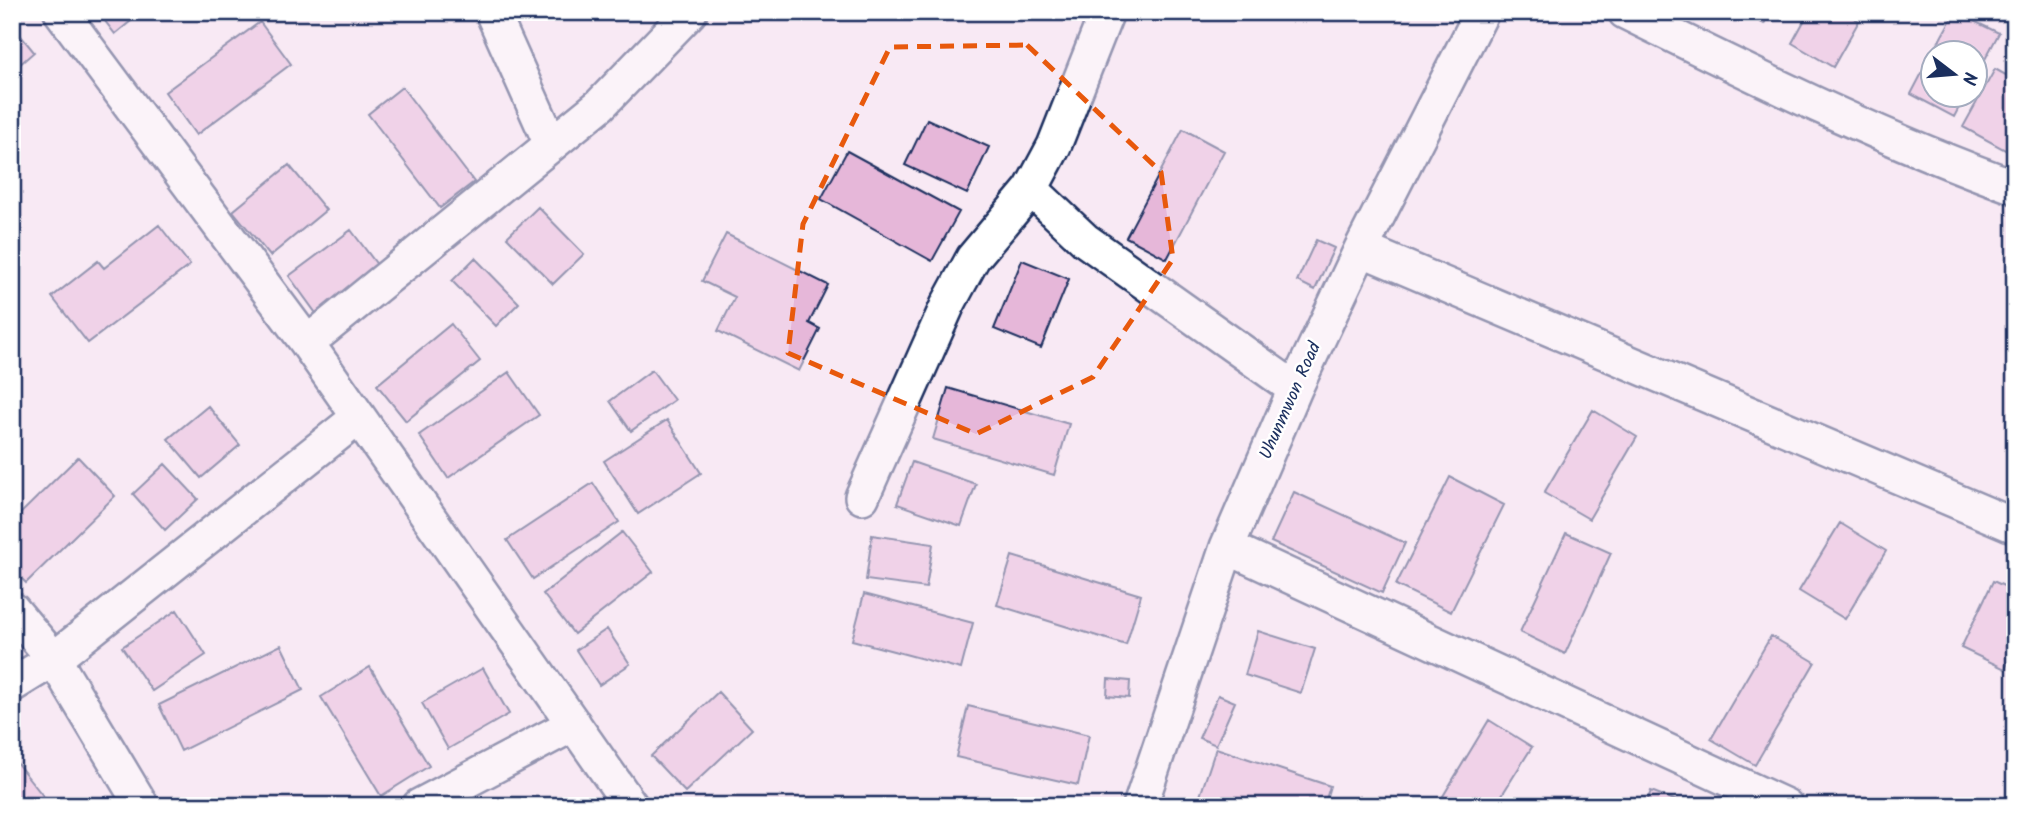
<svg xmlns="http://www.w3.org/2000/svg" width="2027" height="818" font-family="Kalam,sans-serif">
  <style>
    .building { fill: #e6b7d9; stroke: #1b2f5e; stroke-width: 2 }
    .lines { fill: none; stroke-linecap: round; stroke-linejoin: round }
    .street-casing { stroke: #1b2f5e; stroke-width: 38 }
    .street { stroke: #fff; stroke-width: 33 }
    .marked { fill: none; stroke: #e8590c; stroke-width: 5; stroke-dasharray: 14 9; stroke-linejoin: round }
    .labels { text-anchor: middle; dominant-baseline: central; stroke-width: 5; stroke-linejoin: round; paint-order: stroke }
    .street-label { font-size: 18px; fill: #1b2f5e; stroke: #fff }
  </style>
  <rect width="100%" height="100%" fill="#f8e9f4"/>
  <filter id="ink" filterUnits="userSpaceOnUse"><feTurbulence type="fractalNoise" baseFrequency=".0143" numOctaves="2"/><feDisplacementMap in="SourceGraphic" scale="14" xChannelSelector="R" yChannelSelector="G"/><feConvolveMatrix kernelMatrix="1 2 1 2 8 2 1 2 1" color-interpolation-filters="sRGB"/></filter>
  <g filter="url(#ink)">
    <path class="building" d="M98,12H142L115,34Z
      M1741,12H1770L1764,24Z
      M1809,12H1843L1859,21L1833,67L1792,43Z
      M1955,12L1999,33L1974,80V52H1933Z
      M260,22L291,64L196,135L165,92Z
      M12,25L34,52L17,67L12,62Z
      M1932,54V94H1966L1954,117L1911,94Z
      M1995,69L2015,80V137L2007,151L1963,127Z
      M402,87L474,182L440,208L368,114Z
      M927,119L989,147L967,194L905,165Z
      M1183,129L1224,151L1167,259L1126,237Z
      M847,151L959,212L932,261L821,199Z
      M289,165L326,210L270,256L233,211Z
      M538,207L584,254L553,284L507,237Z
      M159,225L190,265L88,343L52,297L98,261L104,268Z
      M351,230L381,270L318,316L289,276Z
      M726,234L828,285L809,323L820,329L799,371L718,331L735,297L702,281Z
      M1316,240L1334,248L1315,290L1297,281Z
      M475,258L519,303L496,326L452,281Z
      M1022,260L1069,279L1041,348L994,329Z
      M451,324L480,361L406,421L377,385Z
      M652,370L674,400L631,431L610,401Z
      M509,372L539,415L448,478L419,435Z
      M948,388L1069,424L1054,475L933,439Z
      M208,406L240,445L201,478L168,439Z
      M1593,410L1637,437L1589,519L1544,493Z
      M667,420L701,473L638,514L604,461Z
      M78,457L115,496L26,583L12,569V522Z
      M912,462L976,484L961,526L897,504Z
      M165,464L198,499L165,530L133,494Z
      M1450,477L1504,505L1451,612L1396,585Z
      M593,483L619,522L533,579L507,540Z
      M1294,492L1405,543L1382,593L1271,542Z
      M1840,523L1886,551L1845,619L1799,591Z
      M622,532L653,572L574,634L543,594Z
      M1566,533L1611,553L1565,654L1520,632Z
      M872,535L933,544L926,588L866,580Z
      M1012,556L1141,595L1126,645L997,605Z
      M1993,581L2015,591V648L2005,669L1961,648Z
      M864,594L973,623L961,669L852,640Z
      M177,610L206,655L152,691L122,647Z
      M607,629L630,664L599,685L576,650Z
      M1258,631L1315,649L1301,693L1245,675Z
      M1771,636L1815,662L1755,765L1711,739Z
      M281,645L303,690L181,751L159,705Z
      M370,667L429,766L381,796L321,697Z
      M483,668L509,714L448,749L422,703Z
      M1108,679L1130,681L1129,698L1107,696Z
      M718,692L752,729L685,792L651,756Z
      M1218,695L1235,702L1216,745L1199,738Z
      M968,706L1089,735L1078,785L956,757Z
      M1489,720L1532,747L1495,806H1437Z
      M1216,748L1330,786L1324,806H1230L1200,796Z
      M12,757L51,806H12Z
      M1651,791L1690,806H1645Z"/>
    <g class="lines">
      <defs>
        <path id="street" d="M61,12L307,343L631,806
          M492,12L551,144
          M1107,12L1054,146L1031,189L1085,240L1295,389
          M1625,12C1753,75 1881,139 2015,187
          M1361,249L2015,526
          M307,343L600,105L690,12
          M862,497L948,304L973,258L1031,189
          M1227,547L1786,806
          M12,609L54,659L142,806
          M12,685L54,659L359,417
          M419,806L574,724
          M1140,806L1227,547L1295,389L1361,249L1482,12"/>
      </defs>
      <use href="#street" class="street-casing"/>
      <use href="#street" class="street"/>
    </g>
  </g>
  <path d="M0 0H2027V818H0ZM1027,45L1161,172L1173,259L1093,377L976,434L788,353L803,224L890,47Z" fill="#f8e9f4" fill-opacity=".55" fill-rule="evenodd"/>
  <path class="marked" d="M1027,45L1161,172L1173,259L1093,377L976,434L788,353L803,224L890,47Z"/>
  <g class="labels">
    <g class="street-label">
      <text transform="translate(1291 401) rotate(-66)">Uhunmwon Road</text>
    </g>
  </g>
  <rect width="2027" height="818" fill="none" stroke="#fff" stroke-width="42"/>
  <rect x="21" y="21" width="1985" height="776" fill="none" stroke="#1b2f5e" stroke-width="2.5" filter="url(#ink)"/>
  <g transform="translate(1954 74) rotate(106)"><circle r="33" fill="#ffffff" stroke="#a4acbf" stroke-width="2"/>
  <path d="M0-5L12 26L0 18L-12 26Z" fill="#1b2f5e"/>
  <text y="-10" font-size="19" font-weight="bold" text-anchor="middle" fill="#1b2f5e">N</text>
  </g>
</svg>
